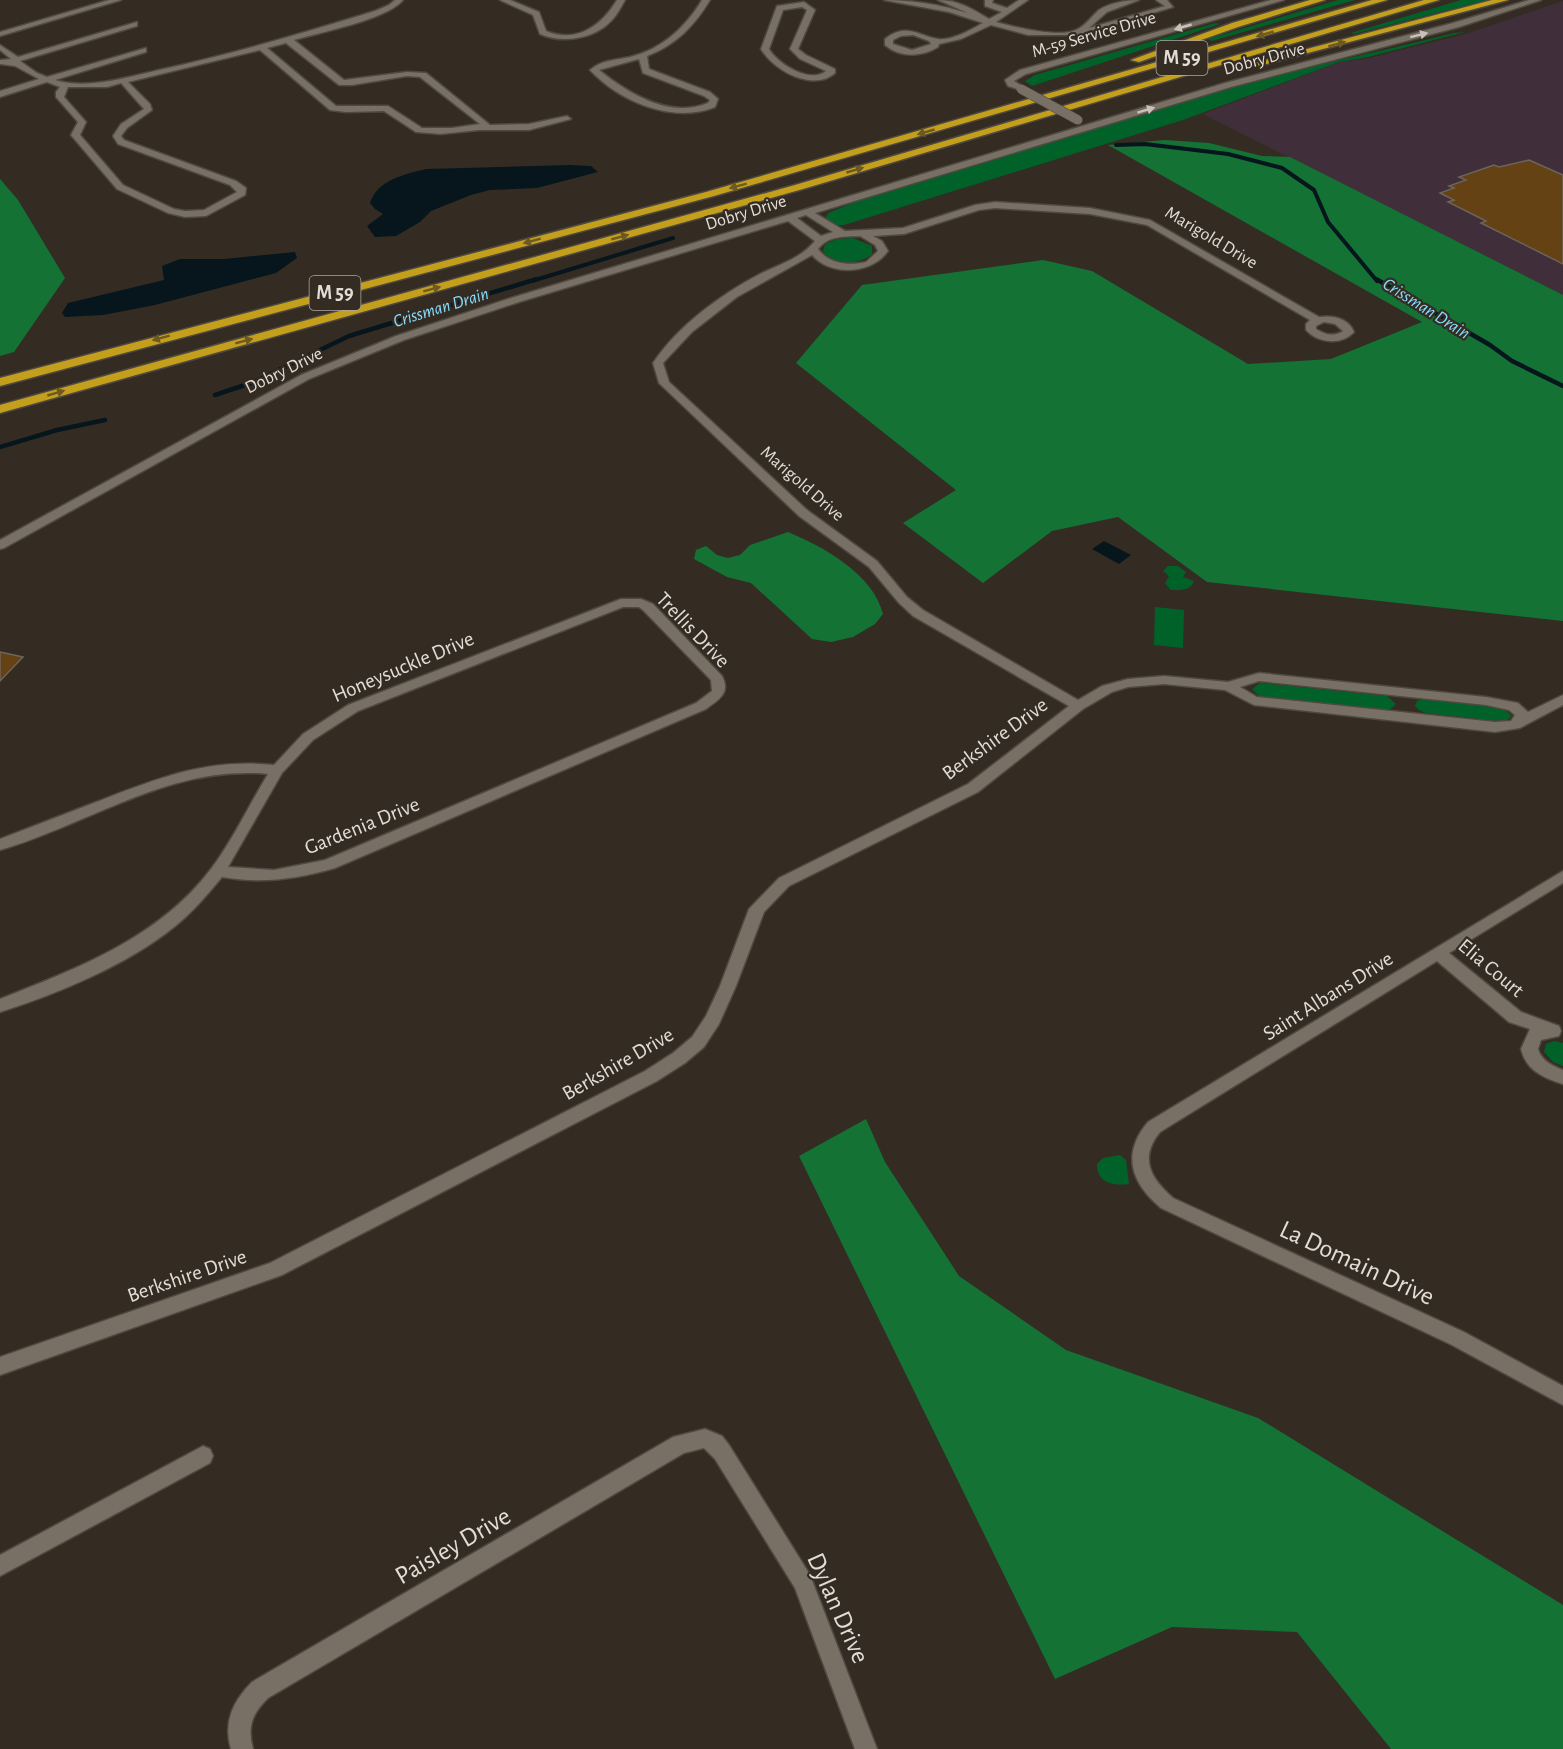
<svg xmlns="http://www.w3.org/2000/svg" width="1563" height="1749" font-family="'Alegreya Sans',sans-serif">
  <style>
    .commercial { fill: #402f3a }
    .green { fill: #006229 }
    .forest { fill: #147235 }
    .water { fill: #07161d }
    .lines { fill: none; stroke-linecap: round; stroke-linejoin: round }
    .stream-far1 { stroke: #07161d; stroke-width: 4 }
    .stream { stroke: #07161d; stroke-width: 4.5 }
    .building { fill: #644214; stroke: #6d645a; stroke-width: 1.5 }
    .minor-casing { stroke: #4f4941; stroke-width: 3 }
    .highway-casing { stroke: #4f4941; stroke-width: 3 }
    .minor { fill: #797065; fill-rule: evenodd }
    .highway { fill: #c49f1c; fill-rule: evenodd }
    .minor-bridge-casing { stroke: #4f4941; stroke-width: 10; stroke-linecap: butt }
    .minor-bridge { stroke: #797065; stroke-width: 9 }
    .oneway { fill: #c8c2ba }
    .oneway2 { fill: #6e5a20 }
    .labels { text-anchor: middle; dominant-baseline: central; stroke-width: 4.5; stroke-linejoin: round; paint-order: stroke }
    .far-street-label { font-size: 18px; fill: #e2ddd7; stroke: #342c23 }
    .far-water-label { font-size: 18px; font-style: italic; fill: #88dcfd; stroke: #342c23 }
    .shield { fill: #342c23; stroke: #aea8a1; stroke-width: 1.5 }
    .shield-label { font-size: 20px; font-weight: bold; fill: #e2ddd7 }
    .street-label { font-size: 21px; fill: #e2ddd7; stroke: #342c23 }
    .near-street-label { font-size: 26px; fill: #e2ddd7; stroke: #342c23 }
  </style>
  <rect width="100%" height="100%" fill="#342c23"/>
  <path class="commercial" d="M1563,1V295L1203,114L1340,62L1370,58L1469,33Z"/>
  <path class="green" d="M1338,0H1355L1212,41L1208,39Z
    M1461,0H1487L1354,34L1351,33Z
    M1215,23L1220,24L1032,86L1025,81L1035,75Z
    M1465,32L1368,57L1339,62L1183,120L844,225H834L825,219L828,213L858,201C986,163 1113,122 1242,85C1312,65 1383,51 1454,33Z
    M853,238L872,246V254C860,265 833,266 823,251L825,244L837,239Z
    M1168,566H1178L1186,572L1183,577L1194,581C1190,591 1181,590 1171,590L1165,583L1169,576L1163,571Z
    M1155,607L1184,610L1183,648L1154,645Z
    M1260,683L1387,696L1396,704L1389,710L1260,697L1252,689Z
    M1424,699L1494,707L1504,709L1512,716L1507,720L1497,721L1426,713L1419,710L1415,706L1417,701Z
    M1554,1041L1563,1043V1066L1553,1062L1544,1052L1546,1044Z
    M1120,1155L1126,1160L1129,1184C1113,1186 1097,1183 1097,1164L1103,1158Z"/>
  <path class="forest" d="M1165,140L1209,143L1262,156L1290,157L1563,295V621L1207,582L1118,517L1052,531L983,583L903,523L956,490L796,363L862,285L1043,260L1092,271L1248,364L1331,359L1422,322L1108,145Z
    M0,179L18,200L65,278L14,352L0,356Z
    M788,532C824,547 873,574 883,614L875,624L853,637L831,642L812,639L751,583L727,577L694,559L696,550L706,546L717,555L728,558L740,555L750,545Z
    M866,1119L885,1162L959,1276L1066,1350L1258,1418L1563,1605V1749H1391L1297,1632L1172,1627L1055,1679L799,1156Z"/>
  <path class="water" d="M570,165L591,166L598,172L537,188L490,190L471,195L431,211L420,222L396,236L375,237L367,226L383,214L375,209L370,203C377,180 405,174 426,169Z
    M295,252L297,258L276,273L155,305L103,315L65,317L62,313L68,303L164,280L162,266L180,259H224Z
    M1104,541L1131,555L1119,564L1092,549Z"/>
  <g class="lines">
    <path class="stream-far1" d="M1116,145L1145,144L1228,154L1282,168L1314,190L1328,222L1377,281
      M532,281L673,238"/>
    <path class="stream" d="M1376,279L1490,345L1512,361L1563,386
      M215,395L254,382L349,336L537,279
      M0,447L57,430L105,420"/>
  </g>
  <path class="building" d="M1529,160L1563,175V264L1481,223L1486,221L1448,202L1454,200L1440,193L1454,188L1449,186L1466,180L1459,177L1494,165L1499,167Z
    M0,652L23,657L0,681Z"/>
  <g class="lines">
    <defs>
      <path id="minor" d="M109,0H121L0,36V32Z
        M395,0H403C386,20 321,32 294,40L344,80L407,72L426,73L490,125L529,124L567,116L571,119L529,130H479L441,134L416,132L384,111L346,112L330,110L260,50L128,82L150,104L152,110L127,128L121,136L124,140L236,181L246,188L245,195L206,216L185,217L168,213L117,189L71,135L78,122L56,97V92L60,87L47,82L0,97V91L39,79L15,66L0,64V60L11,59L0,50V45L18,57L137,22V26L20,61L37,73L47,77L146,48V52L55,80C86,90 129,77 159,70C233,54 303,33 375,11L389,5ZM286,43L339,85H352L407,76L420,77L480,124L452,128H422L388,106H336L267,48ZM121,83L144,109L121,124L113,136L118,144L230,185L237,192L204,210L185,211L174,209L123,185L80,135L86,122L64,97L68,87H107Z
        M500,0H510L539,12L546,31C577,44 602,25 617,0H625C621,7 617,15 612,20C595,39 563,44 540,34L533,15Z
        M702,0H710C694,26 676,45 647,56L649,69L710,92L718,99L715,107C673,124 620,102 590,70C601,60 616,60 630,57C662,49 685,28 702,0ZM639,59L643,73L704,96L710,100L708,103C670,119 629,94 599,70Z
        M884,0C913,0 941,5 968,13L938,0C959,0 972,9 989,19L1002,12L985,6V0H993L992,3L1007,8L1019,0H1028L996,22C1014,27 1062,39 1078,29C1086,25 1092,16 1099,10C1109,3 1127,0 1139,0L1107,12L1089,28L1165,6L1156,0H1167L1173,7L1079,35H1028L991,25L961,39L939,44L938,47C922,57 900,58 885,45V39C906,22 919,36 938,39C952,41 972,29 983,23L949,12ZM913,35L929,41L931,44L912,50L893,44V40L901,36Z
        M1271,0H1284L1026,74L1014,81L1024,87V91L1008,86L1005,80L1020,70Z
        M1529,0H1541L1459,27L1231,87L815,213L845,231L903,228L975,205L995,202L1090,208L1150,220L1319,317C1333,315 1348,318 1354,332C1341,346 1318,343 1306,330V324L1310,320L1147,225L1090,214L995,208L979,210L904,234L873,236L882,241L888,251C872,274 831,277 812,255L737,297L692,332L663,363L669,382L807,510L877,561L907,597L923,610L1078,700L1102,686L1128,679L1164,676L1228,682L1259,673L1486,697L1518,703L1528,712L1563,695V705L1520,728L1495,732L1254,705L1225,690L1164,684L1128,687L1112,692L1083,709L978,792L789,886L764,912L736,986L719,1024L704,1047L685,1063L657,1081L282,1275L0,1375V1357L270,1263L645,1071L673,1053L692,1037L706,1016L720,986L749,909L779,878L968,784L1069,706L913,616L899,603L869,567L799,516L659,383L653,363C678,326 720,295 760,274C780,264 800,259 815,241L788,221L519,302L404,340L309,379L4,548L0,549V540L301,375L396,336L511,298L1225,83L1453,23ZM806,215L833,232L821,236L797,218ZM860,236L875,245L878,251L866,262C849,266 829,264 818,249C829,235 844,237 860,236ZM1324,322L1335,324L1343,331C1334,337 1325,335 1316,329V326ZM1259,681L1486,705L1509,710L1515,715L1511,721L1495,722L1257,697L1240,687Z
        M804,2L815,10L798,49L806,55L835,69V73C813,92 774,71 761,49L777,6ZM802,7L807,10L790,49L800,59L826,71C810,84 778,64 769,49L783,10Z
        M621,599H641L653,604L722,676C731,693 719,699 706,709L335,868C297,879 261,884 222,877C207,895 192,913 174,927C127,965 57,994 0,1012V999C78,968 159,938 211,869C233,840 249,805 268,774C172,764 89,824 0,850V839C33,826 66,814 99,801C159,778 208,758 274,765L303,734L348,705ZM623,607H639L643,610L711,680L712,691L696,703L325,860L274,870L228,867L282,773L313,740L358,711Z
        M1563,871V883L1449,953L1521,1012L1559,1026L1561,1031L1559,1036L1541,1040L1538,1049C1541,1060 1552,1066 1563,1070V1084C1543,1078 1526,1070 1521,1049L1530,1029L1509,1022L1437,961L1160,1132C1139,1158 1150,1178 1173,1198L1464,1332L1563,1386V1405L1450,1344L1161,1208C1131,1183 1121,1154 1148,1122Z
        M705,1429L722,1436L729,1445L810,1575L877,1749H855L795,1588L715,1459L704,1448L684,1453L268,1698C252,1714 247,1726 253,1749H231C223,1722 233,1701 252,1682L673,1437Z
        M203,1446L210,1449L213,1456L210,1463L0,1576V1555Z"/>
      <path id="highway" d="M1310,0H1325L1238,27L1139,62L1131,60L1232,23Z
        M1372,0H1387L714,196L0,386V378L706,192Z
        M1424,0H1439L803,189L0,413V405L795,185Z
        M1492,0H1508L1259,66L1254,63Z"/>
    </defs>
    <use href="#minor" class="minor-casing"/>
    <use href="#highway" class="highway-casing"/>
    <use href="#minor" class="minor"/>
    <use href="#highway" class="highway"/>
    <defs>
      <path id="minor-bridge" d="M1021,89L1078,120"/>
    </defs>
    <use href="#minor-bridge" class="minor-bridge-casing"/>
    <use href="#minor-bridge" class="minor-bridge"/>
  </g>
  <defs><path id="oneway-solid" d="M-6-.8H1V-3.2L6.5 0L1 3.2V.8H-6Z" transform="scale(1.5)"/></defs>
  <g class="oneway">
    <use href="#oneway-solid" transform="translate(1183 27) rotate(164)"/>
    <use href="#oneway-solid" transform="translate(1419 35) rotate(-14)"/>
    <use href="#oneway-solid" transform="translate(1146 110) rotate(-17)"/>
  </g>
  <g class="oneway2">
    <use href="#oneway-solid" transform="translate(1265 34) rotate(164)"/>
    <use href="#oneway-solid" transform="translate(1337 44) rotate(-15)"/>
    <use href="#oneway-solid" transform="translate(926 132) rotate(164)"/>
    <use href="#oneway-solid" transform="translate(855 170) rotate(-16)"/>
    <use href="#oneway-solid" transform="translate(738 186) rotate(165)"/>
    <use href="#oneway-solid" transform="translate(620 237) rotate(-15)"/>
    <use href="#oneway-solid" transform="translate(532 241) rotate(165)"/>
    <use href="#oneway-solid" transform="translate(432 289) rotate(-15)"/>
    <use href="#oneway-solid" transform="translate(161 338) rotate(165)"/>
    <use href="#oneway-solid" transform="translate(244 341) rotate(-15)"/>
    <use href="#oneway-solid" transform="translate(56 393) rotate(-16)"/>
  </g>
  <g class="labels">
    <g class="far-street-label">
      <text transform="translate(1094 35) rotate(-16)">M-59 Service Drive</text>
      <text transform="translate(1264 59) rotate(-15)">Dobry Drive</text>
      <text transform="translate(746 213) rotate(-17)">Dobry Drive</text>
      <text transform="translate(1211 238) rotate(31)">Marigold Drive</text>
      <text transform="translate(284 371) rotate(-26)">Dobry Drive</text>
      <text transform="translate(802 484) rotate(41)">Marigold Drive</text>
    </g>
    <g class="far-water-label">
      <text transform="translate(441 308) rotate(-17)">Crissman Drain</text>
      <text transform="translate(1426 309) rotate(32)">Crissman Drain</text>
    </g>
    <g class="shield">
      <rect x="1156.5" y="41" width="51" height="34" rx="4.5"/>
      <rect x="309.5" y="276" width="51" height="34" rx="4.5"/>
    </g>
    <g class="shield-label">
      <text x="1182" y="58">M 59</text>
      <text x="335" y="293">M 59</text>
    </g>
    <g class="street-label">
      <text transform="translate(693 630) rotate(46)">Trellis Drive</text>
      <text transform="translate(403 667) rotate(-23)">Honeysuckle Drive</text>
      <text transform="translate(995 739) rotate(-36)">Berkshire Drive</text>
      <text transform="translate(362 826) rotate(-22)">Gardenia Drive</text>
      <text transform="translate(1491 968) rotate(40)">Elia Court</text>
      <text transform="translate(1328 996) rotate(-32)">Saint Albans Drive</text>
      <text transform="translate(618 1064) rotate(-30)">Berkshire Drive</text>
      <text transform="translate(187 1276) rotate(-19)">Berkshire Drive</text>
    </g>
    <g class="near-street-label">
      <text transform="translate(1357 1263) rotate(25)">La Domain Drive</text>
      <text transform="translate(453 1546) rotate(-30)">Paisley Drive</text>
      <text transform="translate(838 1608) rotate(66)">Dylan Drive</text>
    </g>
  </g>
</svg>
